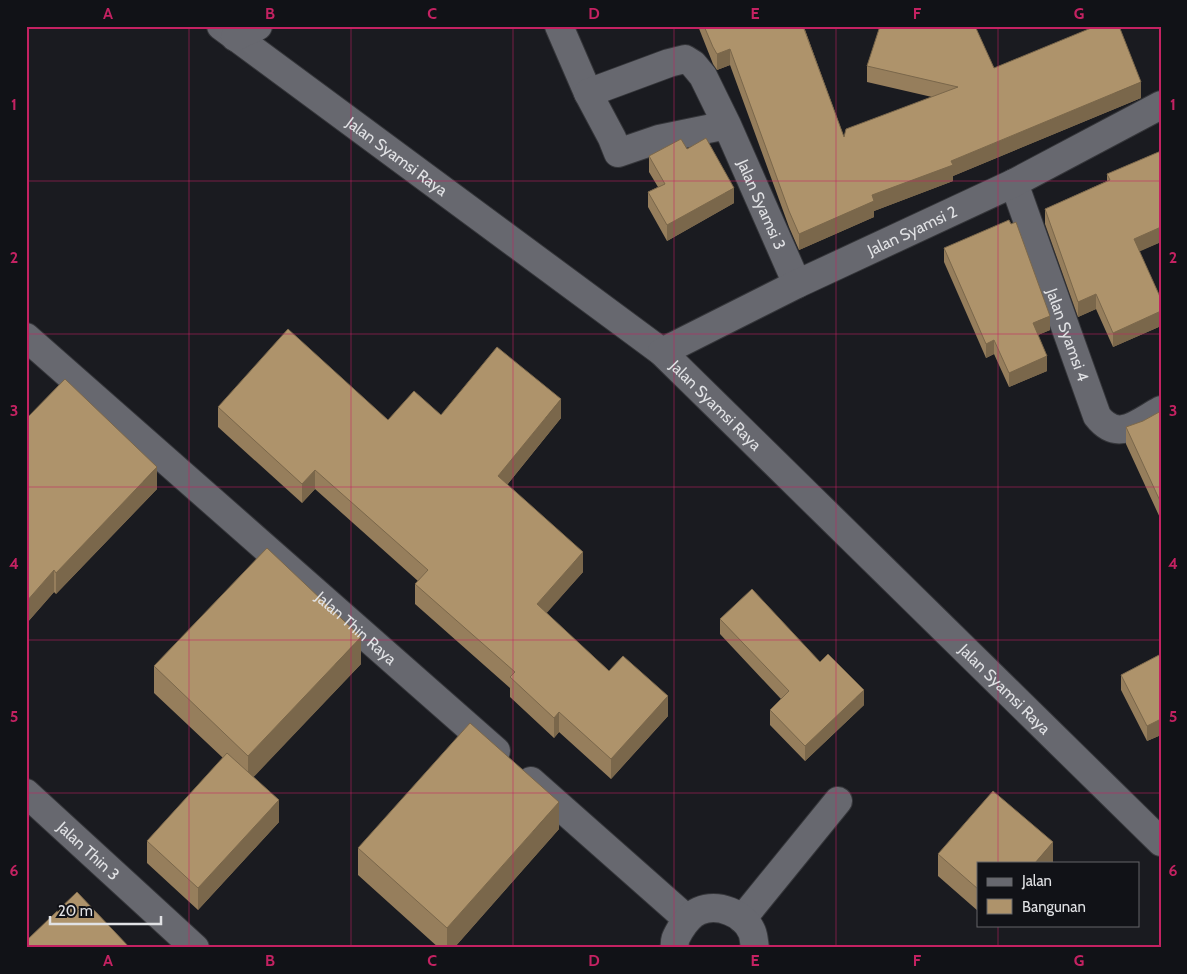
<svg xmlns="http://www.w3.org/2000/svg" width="1187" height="974" font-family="Cabin,sans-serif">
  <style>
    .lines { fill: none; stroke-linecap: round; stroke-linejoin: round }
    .minor-casing { stroke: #35363a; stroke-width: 30 }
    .minor { stroke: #67686f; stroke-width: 28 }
    .wall { fill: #967e5c }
    .shaded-wall { fill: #7a674b }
    .building { fill: #ae936b; stroke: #7a674b }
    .grid { fill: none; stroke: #c42262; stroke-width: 1; stroke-opacity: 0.55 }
    .labels { text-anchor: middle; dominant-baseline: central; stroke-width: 5; stroke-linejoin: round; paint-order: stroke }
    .street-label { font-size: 16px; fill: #e1e2e5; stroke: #111217 }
    .neatline { fill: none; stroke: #c42262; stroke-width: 2 }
    .grid-label { font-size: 16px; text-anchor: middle; font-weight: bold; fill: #c42262 }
  </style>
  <rect width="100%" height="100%" fill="#1a1b20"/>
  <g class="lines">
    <defs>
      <g id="minor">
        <path id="s1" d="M221,26L662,352L1161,842"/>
        <path d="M559,26L588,93"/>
        <path d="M235,37L258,26"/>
        <path id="s2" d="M727,125L659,139L618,153L612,138L588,93L669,63L685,59L693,64L703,76L727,125L797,284"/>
        <path id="s3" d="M1014,183L1097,416C1118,443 1137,423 1161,410"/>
        <path id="s4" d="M26,337L496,751"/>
        <path id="s5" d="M662,352L797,284L1014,183L1161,105"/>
        <path d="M531,781L687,919"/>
        <path id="s6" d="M26,793L195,948"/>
        <path d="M742,919L838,801"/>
        <path d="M675,948C674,940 676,937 680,930C685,922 690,915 699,911C718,903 744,913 752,932C754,937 754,943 755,948"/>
      </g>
    </defs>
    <use href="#minor" class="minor-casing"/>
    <use href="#minor" class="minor"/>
  </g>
  <path class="wall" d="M698,26H806L804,27L844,137L932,97L867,82V66L994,68L1141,98L953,176V181L874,211V217L799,250L789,227L730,65L717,70L713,64Z
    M687,149L734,203L667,241L648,207V192L658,187L649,172V156Z
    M1161,151V242L1139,251L1161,299V326L1113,347L1096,309L1078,317L1045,224V209L1107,181V174Z
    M944,248L1050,330L1038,335L1047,371L1009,387L994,354L986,358L944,262Z
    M218,407L388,420L561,418L507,485L583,572L546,613L609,671L668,716L611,779L559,732L554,738L510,697V688L415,604V584L418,581L315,489L302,503L218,427Z
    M1161,411V520L1126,444V427L1143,421Z
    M26,419L157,489L56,594L54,592L26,624Z
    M720,619L820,662L864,705L805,761L770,725V710L781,699L720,634Z
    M1161,654V735L1147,741L1121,690V675Z
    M361,664L253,777L279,822L198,910L147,863V841L223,758L154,693V666Z
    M559,829L454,948H439L358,875V848Z
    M938,854L1053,863H978V911L938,876Z"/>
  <path class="shaded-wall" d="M730,49V65L717,70V54Z
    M1141,82V98L953,176V181L874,211V217L799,250V234L872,195L951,161Z
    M734,188V203L667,241V225Z
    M1161,227V242L1134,254V239Z
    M1096,294V309L1078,317V302Z
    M1161,311V326L1113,347V333Z
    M1050,316V330L1033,337V323Z
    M994,340V354L986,358V344Z
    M1047,356V371L1009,387V373Z
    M561,399V418L498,496V476Z
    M157,467V489L56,594V573Z
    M315,470V489L302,503V484Z
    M583,552V572L537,624V604Z
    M54,570V592L26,624V602Z
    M361,637V664L248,783V756Z
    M864,690V705L805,761V746Z
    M668,696V716L611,779V759Z
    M559,712V732L554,738V718Z
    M1161,719V735L1147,741V726Z
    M279,800V822L198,910V888Z
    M559,802V829L454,948H447V928Z
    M1053,842V863H1035Z"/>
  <path class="building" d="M704,26H803L844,137L846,129L958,87L867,66L880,26H975L994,68L1096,26H1119L1141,82L951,161L953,165L872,195L874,201L799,234L789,211L730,49L717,54L713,47Z
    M706,138L734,188L667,225L648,192L665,184L649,156L681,139L687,149Z
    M1161,151V227L1134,239L1161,299V311L1113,333L1096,294L1078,302L1045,209L1110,180L1107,174Z
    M1009,220L1011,224L1016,222L1050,316L1033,323L1047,356L1009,373L994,340L986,344L944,248Z
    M288,329L388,420L414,391L441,415L497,347L561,399L498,476L583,552L537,604L609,671L623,656L668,696L611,759L559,712L554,718L510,677L515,672L415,584L428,570L315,470L302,484L218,407Z
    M65,379L157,467L56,573L54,570L26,602V419Z
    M1161,411V503L1126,427L1143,421Z
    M267,548L361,637L248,756L154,666Z
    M752,589L820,662L828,654L864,690L805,746L770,710L789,691L720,619Z
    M1161,654V719L1147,726L1121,675Z
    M470,723L559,802L447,928L358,848Z
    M227,753L279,800L198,888L147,841Z
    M993,791L1053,842L1035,863H978V889L938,854Z
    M77,892L130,948H26V941Z"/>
  <path class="grid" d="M189,26V948M351,26V948M513,26V948M674,26V948M836,26V948M998,26V863M26,181H1161M26,334H1161M26,487H1161M26,640H1161M26,793H1161M998,925V948"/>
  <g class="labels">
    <g class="street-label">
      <text stroke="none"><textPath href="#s1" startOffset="219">Jalan Syamsi Raya</textPath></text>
      <text stroke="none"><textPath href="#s2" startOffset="449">Jalan Syamsi 3</textPath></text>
      <text stroke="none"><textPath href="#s5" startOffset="278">Jalan Syamsi 2</textPath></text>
      <text stroke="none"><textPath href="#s3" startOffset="161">Jalan Syamsi 4</textPath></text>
      <text stroke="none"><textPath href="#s1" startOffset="624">Jalan Syamsi Raya</textPath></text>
      <text stroke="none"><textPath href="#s4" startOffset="440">Jalan Thin Raya</textPath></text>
      <text stroke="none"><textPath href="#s1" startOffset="1029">Jalan Syamsi Raya</textPath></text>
      <text stroke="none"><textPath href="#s6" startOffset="85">Jalan Thin 3</textPath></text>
    </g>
  </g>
  <rect width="1187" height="974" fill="none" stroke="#111217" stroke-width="55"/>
  <rect x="977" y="862" width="162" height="65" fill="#111217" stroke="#646569"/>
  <rect x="987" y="878" width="25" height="8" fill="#67686f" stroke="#646569"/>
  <text x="1022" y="886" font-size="15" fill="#e1e2e5">Jalan</text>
  <rect x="987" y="899" width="25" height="15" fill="#ae936b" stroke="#646569"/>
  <text x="1022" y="912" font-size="15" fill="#e1e2e5">Bangunan</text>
  <path d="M50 916v8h111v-8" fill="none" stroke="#e1e2e5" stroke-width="2.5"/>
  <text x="58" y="916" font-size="15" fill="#e1e2e5" stroke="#111217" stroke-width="4" paint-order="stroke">20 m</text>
  <rect x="28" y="28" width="1132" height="918" class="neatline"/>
  <g class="grid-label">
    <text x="108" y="19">A</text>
    <text x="270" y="19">B</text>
    <text x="432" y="19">C</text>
    <text x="594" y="19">D</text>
    <text x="755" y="19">E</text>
    <text x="917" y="19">F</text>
    <text x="1079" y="19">G</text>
    <text x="14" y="110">1</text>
    <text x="1173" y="110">1</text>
    <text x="14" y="263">2</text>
    <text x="1173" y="263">2</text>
    <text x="14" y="416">3</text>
    <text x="1173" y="416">3</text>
    <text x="14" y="569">4</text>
    <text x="1173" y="569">4</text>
    <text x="14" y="722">5</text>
    <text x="1173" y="722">5</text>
    <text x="14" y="876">6</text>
    <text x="1173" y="876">6</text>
    <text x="108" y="966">A</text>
    <text x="270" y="966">B</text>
    <text x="432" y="966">C</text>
    <text x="594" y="966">D</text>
    <text x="755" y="966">E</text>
    <text x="917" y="966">F</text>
    <text x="1079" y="966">G</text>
  </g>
</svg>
